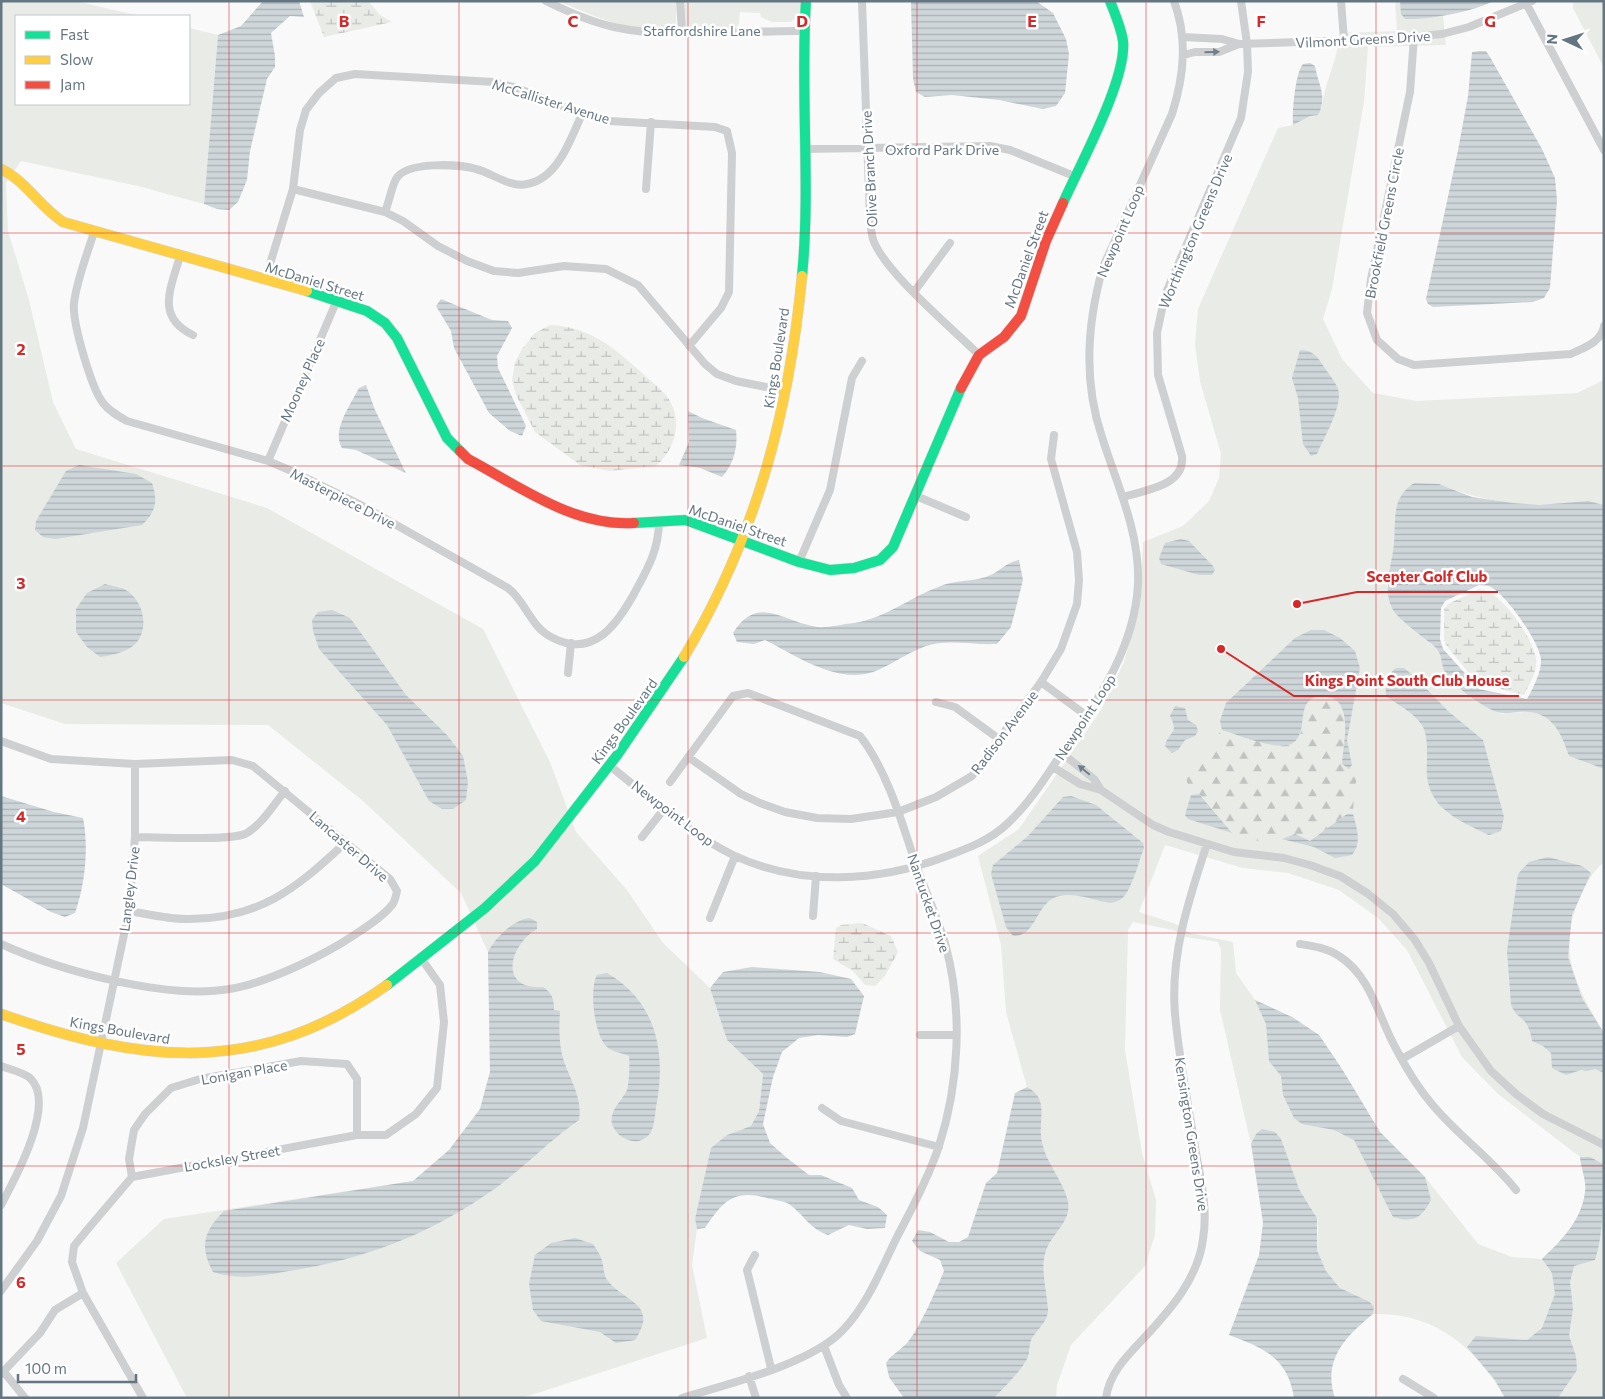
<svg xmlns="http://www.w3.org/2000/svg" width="1605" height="1399" font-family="Commissioner,sans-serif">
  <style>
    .green { fill: #e8ebe6; fill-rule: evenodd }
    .forest { fill: url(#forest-firs) }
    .wetland { fill: url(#wetland-marsh) }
    .water { fill: url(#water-rules); fill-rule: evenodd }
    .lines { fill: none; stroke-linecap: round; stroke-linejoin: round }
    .fast-casing { stroke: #d5d6d7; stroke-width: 11 }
    .slow-casing { stroke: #d5d6d7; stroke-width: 11 }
    .jam-casing { stroke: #d5d6d7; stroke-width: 11 }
    .street { stroke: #cecfd0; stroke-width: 8 }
    .fast { stroke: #16e098; stroke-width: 10 }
    .slow { stroke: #ffcf43; stroke-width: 10 }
    .jam { stroke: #f24e42; stroke-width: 10 }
    .oneway { fill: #707f8b }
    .grid { fill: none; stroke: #d62828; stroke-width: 1; stroke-opacity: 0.55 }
    .labels { text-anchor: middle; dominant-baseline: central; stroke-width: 5; stroke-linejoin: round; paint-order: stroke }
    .street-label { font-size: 14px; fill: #657683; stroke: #fff }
    .grid-label { font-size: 16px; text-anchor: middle; font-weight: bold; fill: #d62828; stroke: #fff; stroke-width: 5; stroke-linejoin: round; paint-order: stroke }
    .leader { fill: none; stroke: #d62828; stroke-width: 2 }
    .callout-dot { fill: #d62828; stroke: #fff; stroke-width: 2 }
    .callout-label { font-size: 15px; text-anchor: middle; font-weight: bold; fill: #d62828; stroke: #fff; stroke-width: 5; stroke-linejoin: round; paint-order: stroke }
  </style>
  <defs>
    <pattern id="forest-firs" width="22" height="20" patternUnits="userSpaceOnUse" patternTransform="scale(1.25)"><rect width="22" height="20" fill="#e8ebe6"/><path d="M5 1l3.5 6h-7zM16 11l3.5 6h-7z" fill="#c0c3c0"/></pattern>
    <pattern id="wetland-marsh" width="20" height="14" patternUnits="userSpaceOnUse" patternTransform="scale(1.25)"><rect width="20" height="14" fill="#e8ebe6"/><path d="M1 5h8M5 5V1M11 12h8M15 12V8" fill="none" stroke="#c0c3c0"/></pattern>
    <pattern id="water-rules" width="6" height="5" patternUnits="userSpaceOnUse" patternTransform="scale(1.25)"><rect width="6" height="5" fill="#ced6d9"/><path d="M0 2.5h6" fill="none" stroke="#abb2b5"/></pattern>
  </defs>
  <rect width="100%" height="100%" fill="#f9f9f9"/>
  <path class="green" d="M1,1H75L140,16H16V104H189V28L218,35L204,204L138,186L21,161L6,183L8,231L29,300L53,402L76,449L267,508L483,629L550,762L576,832L627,890L663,943L710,988L727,1040L763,1074L759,1111L751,1126L727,1135L695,1219L697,1229L692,1265L707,1338L522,1398H187L116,1263L164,1219L413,1181L449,1150L480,1109L490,1072L488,952L461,893L363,801L268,725L65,724L1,703Z
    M559,1H676V28C639,36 592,16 559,1Z
    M684,1H802L800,14L791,22H772L761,17L760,13L740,12L739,23L736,28L684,27Z
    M1395,1H1493L1443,16L1446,45L1368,47L1364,102L1332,289L1323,319L1342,359L1373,393L1416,401L1577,393L1604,380V505C1578,498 1563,506 1538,505C1503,504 1471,497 1439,484L1394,548L1387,586L1390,606L1438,650L1447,676L1490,709L1502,714L1535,711L1553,722L1562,735L1569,756L1604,769V862C1591,873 1586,884 1579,900C1556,952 1577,988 1604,1033V1398H1505C1476,1347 1434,1312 1373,1314L1374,1307L1370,1302L1340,1288L1326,1271L1317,1250L1318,1230L1317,1218L1313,1211L1299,1189L1290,1169L1256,1134L1251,1144L1220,1010L1221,950L1218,942L1186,937L1173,930L1133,922L1128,930L1125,1050L1142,1153L1156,1200L1155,1235L1145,1266L1071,1345L1057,1385L1056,1398H994C1005,1386 1021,1372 1028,1357C1030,1351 1029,1344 1032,1338C1038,1329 1049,1320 1048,1309C1047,1289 1039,1267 1047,1248C1054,1232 1072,1220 1068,1201C1063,1180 1046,1163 1042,1142C1037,1120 1051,1100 1027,1087L1006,1012L1001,945L978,856L1019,829L1101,710L1124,662L1133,631L1141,592L1143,542L1183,526L1209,501L1219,478L1221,454L1200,381L1195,344L1198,309L1278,128L1293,125L1322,108C1324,82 1338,60 1340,33L1397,31ZM1165,845L1243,868L1288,873L1339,890L1378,918L1407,950L1462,1057L1498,1094L1580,1157C1581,1168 1587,1182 1585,1192C1582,1220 1561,1241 1542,1259L1512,1257L1478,1244L1425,1177L1380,1132L1342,1069L1319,1035L1292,1017L1255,1000L1236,973L1233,942L1190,933L1176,924L1139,912Z
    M1573,1H1604V68L1573,8Z"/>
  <path class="forest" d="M1328,695C1352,712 1343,738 1342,764L1349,769L1352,765L1357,778L1354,790L1353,814H1347L1310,841L1295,834L1273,842L1238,839L1199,794L1191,795L1184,771L1222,730L1278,747L1301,733C1304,712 1303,697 1328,695Z"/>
  <path class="wetland" d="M310,1H368L380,15L392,22L324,37Z
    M550,325C589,327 612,346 640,371C648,379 658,386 665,394C684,417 677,448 656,466L610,471L580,465L535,432L516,395L512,380L515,362L522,349L535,333Z
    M1480,589C1501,591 1533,638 1536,659C1538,670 1529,685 1524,695L1477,683L1446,645L1444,639V609L1448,604Z
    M862,923L891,936L898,952L885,976L875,986L865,985L853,971L833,959L836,928L841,925Z"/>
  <path class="water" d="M263,1H299L304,17L290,16L271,33L275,56V67L267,79L250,151L247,180L238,202L229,210L217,209L204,204L218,35L241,26Z
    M911,1H1036L1053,13L1066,39L1069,54L1065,93L1056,106L1043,109L999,100L952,95L925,97L916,92L913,79Z
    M1400,1H1493C1474,12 1426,20 1405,19L1401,14Z
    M1479,51H1486L1490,57L1542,149L1555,178L1557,200L1550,288L1544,298L1533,302L1433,307L1428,304L1426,299L1458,150L1468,96L1472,52Z
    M1310,63L1315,66C1318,84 1328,97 1318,115L1310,116L1293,125C1292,113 1295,73 1303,64Z
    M441,299L492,320L508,321L512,328L497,356L498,368L526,426L522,436L510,431L489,413L454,348L451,331L436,306Z
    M1300,350C1313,350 1318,357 1324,367C1329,375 1339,385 1339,395C1339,412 1324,438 1317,454L1311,456L1303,444L1298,398L1292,378Z
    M366,385L375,410L406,473L356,450L342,448C331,431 351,404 359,388Z
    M688,411L702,418L736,430C738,446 734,464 722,477L700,468L679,465L689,442Z
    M79,465L136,474L152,483C158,501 156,512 142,525L55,539L43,537L35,530L36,521L66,471Z
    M1414,483L1439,484L1472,497L1513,503L1539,505L1588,501L1604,505V769L1569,756C1560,729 1550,709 1518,712C1508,713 1502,715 1492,710C1481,705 1454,686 1447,676C1441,669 1443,655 1436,648C1425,637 1395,619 1390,604C1384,584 1392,564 1394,544C1396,519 1391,498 1414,483ZM1479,585C1483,586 1488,585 1491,587C1507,596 1538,640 1541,659C1542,671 1533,688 1527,699L1479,689L1443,649L1440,639L1441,608L1445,601Z
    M1181,539L1189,541L1213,566L1215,570L1212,575H1199L1161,564L1159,558L1165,543Z
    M1019,560L1023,580L1011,627L997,644C978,645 958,641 940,643C914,646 896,664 873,672C836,684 797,656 765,640L754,644L737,642L733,633C758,594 781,621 817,627C828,628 843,624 854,623C886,618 909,598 938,587C953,580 970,582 986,577C998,573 1006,562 1019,560Z
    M105,584C111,586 119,587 124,589C144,599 151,631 133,646C123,653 112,655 100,657L87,647L76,632V609L87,593Z
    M332,610L350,618L406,695L447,735L463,756L468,782L466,800L453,809H442L429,801L387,725L319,649L313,631L312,620L318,612Z
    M1311,630H1324L1340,638L1355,651L1360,668L1347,740L1352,765L1349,769L1342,764C1343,747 1351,714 1337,701C1327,693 1310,694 1305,707C1301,719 1304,735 1293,743C1278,752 1239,735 1222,730L1220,721L1226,703L1295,638Z
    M1396,668H1404L1415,677L1448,711L1483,740L1504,817L1501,831L1489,835C1455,819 1423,806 1427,762C1427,751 1428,735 1422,725C1413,712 1398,705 1386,696C1385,684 1386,676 1396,668Z
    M1175,706L1185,708L1188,720L1196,725L1198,731L1195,736L1185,740L1178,750L1172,753L1165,746C1168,731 1180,735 1170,716Z
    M1199,794L1232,833L1188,819L1185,815L1191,795Z
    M1,796L54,812L83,818C89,848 85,885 75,913L65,917L51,912L1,884Z
    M1071,796L1096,805L1143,843L1144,848C1139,860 1131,894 1120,900C1105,909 1081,889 1056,897C1036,904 1036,937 1013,936L1006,927L991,874L993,865L1028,836L1063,797Z
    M1347,814H1353C1357,828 1362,843 1352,855L1335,858L1314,847L1282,839L1295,834L1310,841Z
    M1548,857L1582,866L1591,873L1572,915L1568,957L1582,998L1604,1033V1073L1595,1069L1587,1071L1581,1070L1566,1075L1552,1068L1551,1053L1543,1046L1532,1041C1528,1014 1516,1021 1511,1004L1507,951L1518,874L1529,862Z
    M530,918L537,922V929C509,945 498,990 543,987C552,993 554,999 554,1010L560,1011C559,1024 559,1041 562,1055C568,1077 583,1096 579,1120C546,1143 518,1174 484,1196C427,1235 363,1259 295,1270C266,1275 241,1281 213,1272C199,1246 204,1231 224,1211L413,1181L449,1150L480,1109L490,1072L488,952C495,938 514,919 530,918Z
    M752,967L820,972L851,979L864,996L855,1034L847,1037L818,1035L799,1038L782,1052L773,1077L763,1124L770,1143L787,1158L809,1175H821L852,1188L859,1200L878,1207L887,1215L885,1228L867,1229L849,1225L828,1235C810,1229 804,1215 789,1204C784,1201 774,1200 767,1198C734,1189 723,1201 705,1228L697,1229L695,1219L711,1148L727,1135L751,1126L759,1111L763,1074L727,1040L710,988L723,972Z
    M607,973C655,1001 666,1049 657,1102C655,1110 655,1125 651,1132C640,1149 617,1140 612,1124C609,1110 622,1101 627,1090C629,1084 630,1062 629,1056C623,1053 612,1052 607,1047C594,1035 589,989 597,975Z
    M1255,1000L1292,1017L1319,1035L1342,1069L1380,1132L1425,1177L1431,1200C1421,1219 1413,1223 1393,1217L1354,1140L1334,1130L1302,1124L1294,1118L1283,1095L1281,1076L1269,1061L1266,1024Z
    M1027,1087C1051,1100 1037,1120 1042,1142C1046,1163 1063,1180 1068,1201C1072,1220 1054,1232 1047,1248C1039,1267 1047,1289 1048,1309C1049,1320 1038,1329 1032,1338C1029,1344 1030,1351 1028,1357C1021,1372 1005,1386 994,1398H904L889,1377L886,1363C892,1354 898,1352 906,1344C918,1332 937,1288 944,1271L940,1260L920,1251L912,1241L918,1230L930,1232L949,1242H959L968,1237L986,1183L997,1173L1015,1093Z
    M1262,1129L1275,1132L1281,1139L1299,1189L1317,1218V1250L1326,1271L1340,1288L1370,1302L1374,1307L1373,1314C1346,1336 1322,1360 1335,1398H1294C1288,1358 1264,1348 1229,1335L1259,1255L1263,1223L1251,1144L1256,1134Z
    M1580,1157H1590L1603,1164C1602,1195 1605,1230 1595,1260L1574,1266L1570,1282L1573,1308L1569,1336L1576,1356L1577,1370L1558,1398H1505L1495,1380L1467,1347L1476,1336L1527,1340L1542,1328L1555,1294L1552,1273L1542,1259C1561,1241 1582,1220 1585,1192C1587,1182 1581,1168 1580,1157Z
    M575,1238L593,1244C596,1248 599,1253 601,1258C604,1264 603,1274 607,1280C625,1303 659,1303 635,1340L616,1343L600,1332L541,1321L533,1310L529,1284L535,1255L551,1243Z"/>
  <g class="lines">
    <defs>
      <path id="fast" d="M1063,203C1080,165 1127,79 1123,41C1121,27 1115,14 1110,1
        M802,276C811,185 800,93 806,1
        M307,291L367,311L385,323L397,338L447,438L460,451
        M634,523L686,520L799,562L830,570L854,568L880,560L893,547L961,388
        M387,985L485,908L535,861L618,754L684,657"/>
      <path id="slow" d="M1,169C26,181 40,207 63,222L307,291
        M684,657C755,538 789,414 802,276
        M1,1014C144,1064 258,1077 387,985"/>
      <path id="jam" d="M961,388L979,355L1004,337L1021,316L1046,241L1063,203
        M460,451L468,459C519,486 574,527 634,523"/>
    </defs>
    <use href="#fast" class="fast-casing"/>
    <use href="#slow" class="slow-casing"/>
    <use href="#jam" class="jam-casing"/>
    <path class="street" d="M546,1C568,12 591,22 614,27C672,40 744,30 803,31
      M680,1L682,33
      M862,1L870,219C871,226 871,235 874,242C888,275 952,328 979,355
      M1341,1L1344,40
      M1527,5L1604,150
      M1414,36L1410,92L1371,279L1367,313L1377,340L1398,359L1414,365L1571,354C1583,348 1602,342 1604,326
      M1183,37L1222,39L1239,44L1391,39L1442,34L1469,27L1532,1
      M1184,55L1195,52H1219L1239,44
      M804,149L990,146L1010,150L1074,176
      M293,189L385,212L403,221L438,246L467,261L494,271L518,273L564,266L606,269L638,285L705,364L717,374L736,381L786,391
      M646,189L651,122
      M385,212C389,202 391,189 396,179C406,161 459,164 476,169C492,173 510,188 527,184C558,179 571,138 582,114
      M94,232C87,255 77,279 74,303C72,322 91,387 103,403C109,411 118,416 127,421L268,461L294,472L359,504L508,588C527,603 530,627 553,638C594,659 618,623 635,592C648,568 659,549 659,521
      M180,256C171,288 155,317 193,335
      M265,280L293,189L300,130L306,110L319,93L336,78L355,74L494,82L517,88L582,114L609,121L715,127L727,131L732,153L729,292L721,308L689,346
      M914,292L950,243
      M268,461L337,300
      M916,496L966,517
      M1123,497C1145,490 1185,486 1182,456L1158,375L1157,333L1165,295L1241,118L1248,72L1247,44L1241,1
      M799,562L830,490L852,378L862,361
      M568,673L571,643
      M1041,682L1087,716
      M936,702L955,707L999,739
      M1,741L51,759L135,764L232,760L253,766L390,879L397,891C396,895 395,902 392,905C381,919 356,934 340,944C311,961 263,984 229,989C166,1000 58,970 1,944
      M1062,753L1094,779L1101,790
      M688,757L741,794L760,803L785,812L817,818L851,819L898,812L936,797L972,776L1041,682L1061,649L1077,604L1079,580L1077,552L1051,459L1054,435
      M610,766C649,797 688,833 733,855C800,887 879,882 947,856C969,848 990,840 1007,824C1031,802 1049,772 1067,745C1101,696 1135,645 1138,584C1140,532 1117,485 1102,437C1083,381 1087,323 1103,267L1172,114C1184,76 1188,39 1174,1
      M1053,767L1080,784L1101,790L1153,825L1169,832L1234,852L1284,858L1310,865L1340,876L1367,893L1393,914L1415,940L1429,963L1459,1026L1491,1071L1516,1094L1543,1114L1604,1145
      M670,782L733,696L748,693L860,736C886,769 901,819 914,859C924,889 938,917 946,947C963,1011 959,1084 939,1146C929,1176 913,1207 898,1235C882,1267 868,1304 843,1330C811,1364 728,1384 682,1398
      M135,837C157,837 228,841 245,834C261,826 273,805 285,791
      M642,837L664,809
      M129,911C147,914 167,919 186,919C258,920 296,889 346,842
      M813,916L816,876
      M710,918L735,856
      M1300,944C1313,946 1327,948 1339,956C1368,974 1377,1010 1391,1039C1402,1061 1415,1084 1431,1103C1457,1135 1491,1158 1516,1190
      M920,1035H956
      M1402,1059L1459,1026
      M1,1066C9,1069 23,1072 30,1078C57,1103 15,1179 1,1205
      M822,1108L841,1121L939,1147
      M132,1177L129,1159L134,1130L145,1114L171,1088L200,1079L301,1061L347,1064L357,1079V1135
      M755,1255L747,1270L771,1368
      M1,1291L37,1241L61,1196L83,1128L129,911L135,837V764
      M824,1346L839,1385L847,1398
      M4,1372L25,1398
      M1,1374L40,1333L55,1310L83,1293
      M749,1376L756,1398
      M1403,1379L1434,1398
      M143,1398L83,1293L72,1262L74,1246L87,1230L132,1177L357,1135H386L416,1114L437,1088L444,1022L440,985L421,958
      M1106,1398C1109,1373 1128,1355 1144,1338C1170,1310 1198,1279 1203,1239C1208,1210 1201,1181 1196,1153C1189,1107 1179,1060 1175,1014C1170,955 1189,899 1207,844"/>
    <use href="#fast" class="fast"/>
    <use href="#slow" class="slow"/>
    <use href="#jam" class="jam"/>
  </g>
  <defs><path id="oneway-solid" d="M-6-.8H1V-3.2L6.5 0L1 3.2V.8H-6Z" transform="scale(1.25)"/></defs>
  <g class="oneway">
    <use href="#oneway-solid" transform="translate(1212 52) rotate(-2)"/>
    <use href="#oneway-solid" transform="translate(1084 770) rotate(-141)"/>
  </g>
  <path class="grid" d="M229,1V1398M459,1V1398M688,1V1398M917,1V1398M1146,1V1398M1376,1V1398M1,233H1604M1,466H1604M1,700H1604M1,933H1604M1,1166H1604"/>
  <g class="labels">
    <g class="street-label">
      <text x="702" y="30">Staffordshire Lane</text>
      <text transform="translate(1363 39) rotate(-3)">Vilmont Greens Drive</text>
      <text transform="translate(551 101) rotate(17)">McCallister Avenue</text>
      <text x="942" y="149">Oxford Park Drive</text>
      <text transform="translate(869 169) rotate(-93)">Olive Branch Drive</text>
      <text transform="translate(1384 223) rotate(-79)">Brookfield Greens Circle</text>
      <text transform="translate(1120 231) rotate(-67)">Newpoint Loop</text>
      <text transform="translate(1195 231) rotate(-67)">Worthington Greens Drive</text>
      <text transform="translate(1026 259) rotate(-70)">McDaniel Street</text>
      <text transform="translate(315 281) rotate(17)">McDaniel Street</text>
      <text transform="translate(776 358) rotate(-81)">Kings Boulevard</text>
      <text transform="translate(302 380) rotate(-66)">Mooney Place</text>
      <text transform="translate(343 498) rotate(27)">Masterpiece Drive</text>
      <text transform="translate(738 525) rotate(19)">McDaniel Street</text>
      <text transform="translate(1085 717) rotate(-57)">Newpoint Loop</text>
      <text transform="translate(624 721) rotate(-54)">Kings Boulevard</text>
      <text transform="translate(1004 732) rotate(-53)">Radison Avenue</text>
      <text transform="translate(673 813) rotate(37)">Newpoint Loop</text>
      <text transform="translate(349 846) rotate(41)">Lancaster Drive</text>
      <text transform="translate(129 889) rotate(-83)">Langley Drive</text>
      <text transform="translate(929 903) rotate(71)">Nantucket Drive</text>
      <text transform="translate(120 1030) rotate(10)">Kings Boulevard</text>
      <text transform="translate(244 1072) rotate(-10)">Lonigan Place</text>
      <text transform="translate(1192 1134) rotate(81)">Kensington Greens Drive</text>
      <text transform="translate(232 1158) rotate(-10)">Locksley Street</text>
    </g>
  </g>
  <g class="grid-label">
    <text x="344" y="27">B</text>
    <text x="573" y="27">C</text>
    <text x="802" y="27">D</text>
    <text x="1032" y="27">E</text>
    <text x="1261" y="27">F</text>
    <text x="1490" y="27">G</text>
    <text x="21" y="355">2</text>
    <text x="21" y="589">3</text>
    <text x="21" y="822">4</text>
    <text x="21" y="1055">5</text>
    <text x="21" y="1288">6</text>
  </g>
  <path class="leader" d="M1297 604L1357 592H1498M1221 649L1294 696H1519"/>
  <g class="callout-dot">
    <circle cx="1297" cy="604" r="5"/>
    <circle cx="1221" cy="649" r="5"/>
  </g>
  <g class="callout-label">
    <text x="1427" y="582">Scepter Golf Club</text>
    <text x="1407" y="686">Kings Point South Club House</text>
  </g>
  <rect width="1605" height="1399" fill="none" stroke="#657683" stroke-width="5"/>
  <rect x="15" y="15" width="175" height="90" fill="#ffffff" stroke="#c1c8cd"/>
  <rect x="25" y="31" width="25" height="8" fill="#16e098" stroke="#c1c8cd"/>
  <text x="60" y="40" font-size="15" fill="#657683">Fast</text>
  <rect x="25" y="56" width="25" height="8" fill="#ffcf43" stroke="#c1c8cd"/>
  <text x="60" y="65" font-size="15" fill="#657683">Slow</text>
  <rect x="25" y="81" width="25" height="8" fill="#f24e42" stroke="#c1c8cd"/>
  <text x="60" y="90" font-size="15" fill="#657683">Jam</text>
  <g transform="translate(1565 40) rotate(274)" stroke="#ffffff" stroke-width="4" paint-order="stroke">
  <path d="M0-4L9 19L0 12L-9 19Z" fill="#657683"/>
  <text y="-8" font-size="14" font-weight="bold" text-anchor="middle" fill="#657683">N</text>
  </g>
  <path d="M18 1374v8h118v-8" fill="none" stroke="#657683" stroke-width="2.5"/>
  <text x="25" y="1374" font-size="15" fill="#657683" stroke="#ffffff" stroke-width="4" paint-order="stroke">100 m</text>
</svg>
